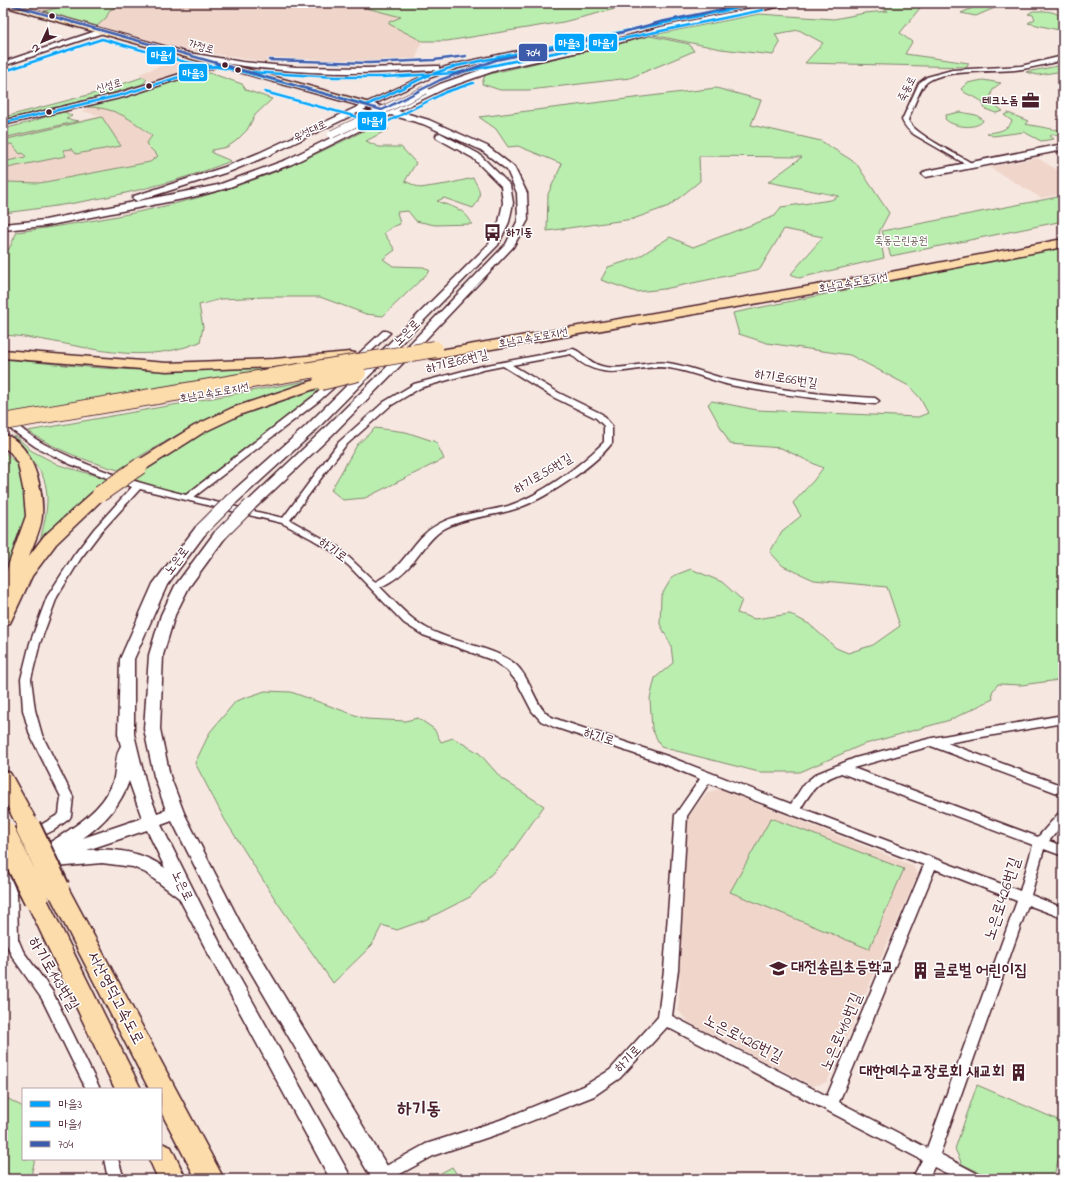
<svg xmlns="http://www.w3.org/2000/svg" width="1066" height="1182" font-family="'Indie Flower','Poor Story',sans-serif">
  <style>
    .built { fill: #f0d6ca }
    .green { fill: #baeeaf; stroke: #82866d }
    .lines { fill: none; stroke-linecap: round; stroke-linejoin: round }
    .street-casing { stroke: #4a1f2b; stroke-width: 3 }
    .secondary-casing { stroke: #4a1f2b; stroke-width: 3 }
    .primary-casing { stroke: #4a1f2b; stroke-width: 3 }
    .highway-casing { stroke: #4a1f2b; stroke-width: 3 }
    .street { fill: #fff; fill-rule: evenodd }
    .secondary { fill: #fff; fill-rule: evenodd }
    .primary { fill: #fddcac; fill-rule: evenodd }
    .highway { fill: #fddcac; fill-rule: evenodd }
    .secondary-bridge-far1-casing { stroke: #4a1f2b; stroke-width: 9; stroke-linecap: butt }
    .secondary-bridge-casing { stroke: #4a1f2b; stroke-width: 14; stroke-linecap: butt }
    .highway-bridge-far2-casing { stroke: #4a1f2b; stroke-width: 18; stroke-linecap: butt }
    .highway-bridge-far1-casing { stroke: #4a1f2b; stroke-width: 22; stroke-linecap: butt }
    .highway-bridge-casing { stroke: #4a1f2b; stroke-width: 28; stroke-linecap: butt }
    .secondary-bridge-far1 { stroke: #fff; stroke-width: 8 }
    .secondary-bridge { stroke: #fff; stroke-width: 12 }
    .highway-bridge-far2 { stroke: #fddcac; stroke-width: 16 }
    .highway-bridge-far1 { stroke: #fddcac; stroke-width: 20 }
    .highway-bridge { stroke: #fddcac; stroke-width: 24 }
    .bus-1-casing { stroke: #fff; stroke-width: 4 }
    .bus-2-casing { stroke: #fff; stroke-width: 4 }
    .bus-3-casing { stroke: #fff; stroke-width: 4 }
    .bus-1 { stroke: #00a3fb; stroke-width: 2.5 }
    .bus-2 { stroke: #00a3fb; stroke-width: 2.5 }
    .bus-3 { stroke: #3d5bab; stroke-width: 2.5 }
    .bus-dot { fill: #4a1f2b; stroke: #fff; stroke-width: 1.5 }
    .labels { text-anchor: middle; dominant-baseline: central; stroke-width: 3; stroke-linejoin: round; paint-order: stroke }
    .far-street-label { font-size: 11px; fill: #4a1f2b; stroke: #fff }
    .far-poi-label { font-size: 11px; font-weight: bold; fill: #4a1f2b; stroke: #fff; text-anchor: end }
    .far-park-label { font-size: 11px; fill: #66534c; stroke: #fff }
    .street-label { font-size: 13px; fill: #4a1f2b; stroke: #fff }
    .near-street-label { font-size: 16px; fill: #4a1f2b; stroke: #fff }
    .near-poi-label { font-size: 16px; font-weight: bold; fill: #4a1f2b; stroke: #fff; text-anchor: start }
    .near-quarter-label { font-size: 18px; font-weight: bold; fill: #4a1f2b; stroke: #fff }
    .line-badge { stroke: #fff; stroke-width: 1.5 }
    .badge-label { font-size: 11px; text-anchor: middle; font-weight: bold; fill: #fff }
  </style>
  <rect width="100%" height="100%" fill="#f6e7e0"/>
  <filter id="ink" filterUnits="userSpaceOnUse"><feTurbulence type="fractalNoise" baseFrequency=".025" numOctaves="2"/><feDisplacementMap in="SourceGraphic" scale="8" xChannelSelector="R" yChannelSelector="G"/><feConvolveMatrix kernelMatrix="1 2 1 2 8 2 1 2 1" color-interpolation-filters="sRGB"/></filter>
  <g filter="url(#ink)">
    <path class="built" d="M15,3H360L355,5L401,17L389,22V24L422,41L415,61L347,64L263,62L179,48L97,26L106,18L110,10L120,5L119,4L73,19Z
      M167,60L190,67V69L153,81L147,79L139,74L163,65L161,63Z
      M90,107H101L115,111L128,117L141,127L152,136L146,144L158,156L151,162L40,183L8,182L3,175V138L101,116L82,111Z
      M1037,158L1063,173V194L1041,198L989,167Z
      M720,789L912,865L918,874L827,1082L813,1086L688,1022L678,1010L688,818L707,792Z"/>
    <path class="green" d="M76,3L120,5L110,10L106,18L97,26L44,11Z
      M360,3H631L623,7L563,22L447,41H422L389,24V22L401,17L355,5Z
      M879,3L923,4L900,33L912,42L905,54L969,63L967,67L805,63L823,43L799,30L775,34L780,43L773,55L721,49L653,35L759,14L834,19L865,13L888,11L876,5Z
      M984,3H1006L976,16L961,13Z
      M1033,11C1042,11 1053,10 1060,16L1058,18L1063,24V31L1028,23L1035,19L1033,15L1028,14Z
      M650,36L689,44L694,51L630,78L529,90H500L482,84L485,75Z
      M1063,65V71L1038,75L1026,72Z
      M210,73L242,84L246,90L272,99L255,115L247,130L236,141L227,147L212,150V153L231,161C158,190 81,204 3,213V175L8,182L40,183L150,162L158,156L146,144L152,136C132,119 114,107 87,107V105L199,74Z
      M143,77L147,79L143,84L93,99L11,118L4,117L96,93Z
      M983,80L1001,83C986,92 989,102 1003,111L996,113L985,109C982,95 968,98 961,89L967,83Z
      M716,88L761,100L751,125L821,141L856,163L889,213L879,232L884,258L799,278L791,274L823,237L784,229L760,269L664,289L636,292L601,280L608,267L637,258L670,237L693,247L775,216L781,207L831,200L839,196L768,182L802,157L699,156L700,181L669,206L633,219L547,231L548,194L562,164L518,146L508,147L496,129L479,117Z
      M63,111L72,116L66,119L79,121L3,138V129L27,123Z
      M960,112L976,115L982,119L983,121C975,130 953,127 945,119L946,115Z
      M1008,113L1028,121L1025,124L1063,131V136L1053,134L1050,136L1054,139L1041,141L1024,132L993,136L987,133C997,132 1007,131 1012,121L1004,115Z
      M102,117L121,146L76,154L72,149L63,150L66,156L7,168L3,162L26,157L23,153L20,154L12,144L3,145V140Z
      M372,127H383L389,129L366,141L379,147H401L416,163L405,181L420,188L447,184L473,178C480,190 483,196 473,208L444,198L437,201C451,207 465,208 472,224L435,225L416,221L408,211L397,212L400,224L392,227L384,233L395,250L383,259L393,266L424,267L430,271L383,316L366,314L320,297H265L221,299L199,305L203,327L200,342C129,370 74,339 3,335V252L9,249L17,232C98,221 180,207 256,179C296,165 334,145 372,127Z
      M1063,196V221L891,256L882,231Z
      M1063,246V681L1059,680L1021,685L998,684L992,692L993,699L950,720L862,745L800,772H759L661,747L652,729L650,699L655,678L673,663L671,645L660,624L661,596L673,576L691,569L722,582L742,600L737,613L755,619L790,614L809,624L836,648L848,653L873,645L900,626L887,587L814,580L783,566L770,552L782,531L801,516L793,503L814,480L823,468L781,448L730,444L708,404L712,401L757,410L918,417L928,413L920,398L909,386L850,355L767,343L739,334L733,313Z
      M3,359C49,363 96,369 142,370C202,371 261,368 320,362L10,414L3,410Z
      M318,379C293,387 268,394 245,404C200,422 158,444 118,470C86,461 56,450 28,431Z
      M325,386L317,396L187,494L149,486L132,479L182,442L239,415L312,389Z
      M375,428L406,432L436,442L444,459L365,498L343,500L331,490L357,445Z
      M15,436L32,451L59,465L107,479L73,509L39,544C45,522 53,492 40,471C32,458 19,447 8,437Z
      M3,450L17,464L28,490L30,514L3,585Z
      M265,691L291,692L366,719L405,721L418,718L434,729L441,742L453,738L479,753L502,779L544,806L510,854L470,897L425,920L397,930L382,925L372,945L333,983L275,899L225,820L195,763L210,732L236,701Z
      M771,818L904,869L869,949L730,892Z
      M977,1085L1063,1122V1143L1053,1179H993L962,1164L955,1149Z
      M3,1096L23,1107V1159H35L30,1179H3Z
      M452,1167L460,1179H432V1178Z"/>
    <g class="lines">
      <defs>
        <path id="street" d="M1063,56V60C1047,64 1031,68 1015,70C994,72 938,69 925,84C919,90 912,111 908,120C913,134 959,155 973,164V166H969L915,135C909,131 905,127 902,120L919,83L927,77L952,70L1021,66Z
          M383,331H386L390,333L358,364H352V360Z
          M573,349C581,351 589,363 601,366C623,372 646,360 668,363C689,366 709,375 730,380C777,390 826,395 875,398L879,401L875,404C826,400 778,395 730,385C710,380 690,371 669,368C647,364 625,375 603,371C590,369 580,363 571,354L512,365L559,393L602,414L612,426V443C594,467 541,502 512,510C489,517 463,517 442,530C430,538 423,550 414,561C404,573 394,581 380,587C396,603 410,620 430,630C455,643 494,647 515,664C531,678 533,702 548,715C552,718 558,719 562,721L667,756L791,804L804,784L816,774L855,758L932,738L1063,715V723L947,743L1063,786V795L931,746L853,768L1038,837L1059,813L1063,811V824L1049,841L1063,846V856L1044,849L1031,895L1063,908V918L1028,905L940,1154L978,1174L981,1179H958L934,1167L928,1179H912L922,1160L667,1027L620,1078L594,1096L501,1133L435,1155L391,1179H376L374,1176L377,1171L426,1144L500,1120L584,1086L610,1070L658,1017L664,970L675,815L700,779L659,762L554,727L541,721L532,711L517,682L507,670L492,660L423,635L404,623L350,567L332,551L312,539L282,523L140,489L100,533L81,558L57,597L40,643L31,679L35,710L42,735L73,797L71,816L69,819L54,830L32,841L28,839L26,836C28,832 53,818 59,814L61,797L30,735L23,710L21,679L30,643L47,597L74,555L94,529L132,487L70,464L36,447L3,424V419H8C20,427 31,437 44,444C88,468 137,483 186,495L314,396L335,377H341V381L320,400L194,497L283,518L339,442L384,402L414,384L482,366ZM503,366L553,397L596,418L604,426V442C579,467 541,495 508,506C484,513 459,512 437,525C411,539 407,567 375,582L338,547L290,520L345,446L390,406L420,388L483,370ZM841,773L1033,845L1020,891L801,808C814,787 818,782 841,773ZM709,783L924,865L827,1096L672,1016L678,970L687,816ZM935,869L1017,901L927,1148L839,1102Z
          M3,867L7,869L9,872L17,895L18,939L23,951L52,991L100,1089H86L42,999L13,958L4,939Z
          M104,1159H118L124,1179H108Z"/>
        <path id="secondary" d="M776,3H789L786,5L658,32L611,45L500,69L446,88L398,111L429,120L487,146L514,167L527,193L528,220L513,247L408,358L332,435L255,508H245L244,505L324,429L400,354L506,244L518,220L517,193L507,170L481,150L423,124L391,115L292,164L224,189L188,198L45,226L3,230V224L45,220L218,185L286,160L373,117L357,113L265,157L231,171L140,200L137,201L132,198L134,196L225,167L259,153L436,70C381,73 326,75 271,69C243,67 215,61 187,57L183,55L184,53L195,54L242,62L296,67L366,68L436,66H439V69L456,64L522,50L526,52L522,54L458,68L432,77L374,104L390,109L440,84L495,65L610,41L661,27ZM367,108L383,112L380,114L363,110Z
          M99,30H102L106,32L3,66V62Z
          M215,63H218L222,65L124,97L3,125V121L119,93Z
          M440,133L479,154L510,185L513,203L509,222L498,245L313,433L236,503H226L225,500L226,497L305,427L489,244L499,222L503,203L501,186L473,158L437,138L436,136L437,134Z
          M1063,144V150L926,177L922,174L926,171Z
          M201,526L206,527L208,530L167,585L134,659V734L147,788L157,813L166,810L154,776L144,729L149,655L161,615L175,586L215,532H225L227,535L189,587L175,615L163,655L160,729L170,776L184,813L244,930L395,1179H372L232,940L172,821L161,825L220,943L352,1179H330L208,953L179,898L146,873L133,867L102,863L55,867L48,863L3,879V865L48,850L46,848L49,843C73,828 103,810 113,782C116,772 115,753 121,746L118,734L120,659L153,584L196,527ZM129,781L142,818L83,838C103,824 121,805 129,781ZM147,830L165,868C142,851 114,848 87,850Z"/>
        <path id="primary" d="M3,3H8L370,103L372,105L370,107H364L3,6Z"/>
        <path id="highway" d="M1063,239V247L875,283L434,359L429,358L427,355L429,352L434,351L875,275Z
          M3,350L167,363L274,359L350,352L355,353L357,356L355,359L350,360L274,367L167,371L3,358Z
          M321,378L326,379L328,382L326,385L242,414L204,432L146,469L140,471L134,469L132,466L134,463L194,426L232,408Z
          M3,434C32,442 44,489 42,515C42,527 33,545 29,556L44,536L94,491L100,489L106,491L108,494L56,544L32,576L10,623L3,625V580L26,516L24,493L18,464L11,453L3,447Z
          M3,770L10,773L13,778L34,816L31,822L23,824L15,822L3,798Z
          M57,879L65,882L224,1179H196L161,1112V1089H149L46,888L49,882Z
          M36,890L44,893L141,1089H115L25,899L28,893Z
          M161,1143L171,1147L186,1179H158L149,1159H161Z"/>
      </defs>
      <use href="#street" class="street-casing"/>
      <use href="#secondary" class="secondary-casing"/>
      <use href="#primary" class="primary-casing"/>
      <use href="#highway" class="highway-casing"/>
      <use href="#street" class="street"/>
      <use href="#secondary" class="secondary"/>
      <use href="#primary" class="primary"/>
      <use href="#highway" class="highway"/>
      <defs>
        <path id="secondary-bridge-far1" d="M332,134L425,90"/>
        <path id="secondary-bridge" d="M201,530L231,500
          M220,535L250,505"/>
        <path id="highway-bridge-far2" d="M321,382L358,373
          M3,422L435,349
          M100,494L140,466"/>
        <path id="highway-bridge-far1" d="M23,816L29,828"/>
        <path id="highway-bridge" d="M28,827L57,888
          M3,832L36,899"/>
      </defs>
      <use href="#secondary-bridge-far1" class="secondary-bridge-far1-casing"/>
      <use href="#secondary-bridge" class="secondary-bridge-casing"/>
      <use href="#highway-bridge-far2" class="highway-bridge-far2-casing"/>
      <use href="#highway-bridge-far1" class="highway-bridge-far1-casing"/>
      <use href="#highway-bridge" class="highway-bridge-casing"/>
      <use href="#secondary-bridge-far1" class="secondary-bridge-far1"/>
      <use href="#secondary-bridge" class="secondary-bridge"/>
      <use href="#highway-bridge-far2" class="highway-bridge-far2"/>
      <use href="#highway-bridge-far1" class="highway-bridge-far1"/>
      <use href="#highway-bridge" class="highway-bridge"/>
      <defs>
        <path id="bus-1" d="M3,123L121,95L218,65L367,105L429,75L456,66L762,3"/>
        <path id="bus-2" d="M5,71L102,39L185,62L249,72L335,77H383L456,73L763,10
          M265,92L383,124L446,92L473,83"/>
        <path id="bus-3" d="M5,3L382,110L440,80L496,60L609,36L660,22L752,3
          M269,60L369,63L434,60L466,56"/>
      </defs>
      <use href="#bus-1" class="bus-1-casing"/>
      <use href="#bus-2" class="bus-2-casing"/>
      <use href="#bus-3" class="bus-3-casing"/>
      <use href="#bus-1" class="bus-1"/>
      <use href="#bus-2" class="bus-2"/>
      <use href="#bus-3" class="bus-3"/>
    </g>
  </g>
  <defs>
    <symbol id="office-bare" viewBox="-9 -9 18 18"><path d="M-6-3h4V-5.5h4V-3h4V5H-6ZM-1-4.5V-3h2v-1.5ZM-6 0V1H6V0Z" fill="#4a1f2b" stroke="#fff" stroke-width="2.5" paint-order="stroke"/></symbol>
    <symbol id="bus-bare" viewBox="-9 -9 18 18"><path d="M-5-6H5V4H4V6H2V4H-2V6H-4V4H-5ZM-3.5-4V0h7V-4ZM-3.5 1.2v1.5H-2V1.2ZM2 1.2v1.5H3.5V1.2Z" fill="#4a1f2b" stroke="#fff" stroke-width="2.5" paint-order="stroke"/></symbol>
    <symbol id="school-bare" viewBox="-9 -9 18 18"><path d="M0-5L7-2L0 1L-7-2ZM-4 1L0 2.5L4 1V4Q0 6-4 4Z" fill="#4a1f2b" stroke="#fff" stroke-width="2.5" paint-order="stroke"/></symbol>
    <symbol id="building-bare" viewBox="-9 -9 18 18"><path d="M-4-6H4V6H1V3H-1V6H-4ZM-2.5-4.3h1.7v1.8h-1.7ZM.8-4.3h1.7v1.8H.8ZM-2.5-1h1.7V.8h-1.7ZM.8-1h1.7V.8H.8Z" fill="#4a1f2b" stroke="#fff" stroke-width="2.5" paint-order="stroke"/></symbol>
  </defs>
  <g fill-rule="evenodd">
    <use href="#office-bare" x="1018" y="88" width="25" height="25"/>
    <use href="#bus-bare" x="480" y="220" width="25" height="25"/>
    <use href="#school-bare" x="766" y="956" width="25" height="25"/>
    <use href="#building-bare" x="908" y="958" width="25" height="25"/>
    <use href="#building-bare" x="1006" y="1060" width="25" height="25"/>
  </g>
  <g class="bus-dot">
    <circle cx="52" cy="16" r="3.5"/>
    <circle cx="225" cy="65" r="3.5"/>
    <circle cx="238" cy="70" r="3.5"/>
    <circle cx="149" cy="86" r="3.5"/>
    <circle cx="49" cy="112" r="3.5"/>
  </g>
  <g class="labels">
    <g class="far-street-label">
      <text transform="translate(201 47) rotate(16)">가정로</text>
      <text transform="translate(109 86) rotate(-15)">신성로</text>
      <text transform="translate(907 89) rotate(-62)">죽동로</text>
      <text transform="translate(310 131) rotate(-25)">유성대로</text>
      <text transform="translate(853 283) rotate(-10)">호남고속도로지선</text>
      <text transform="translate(533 338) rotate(-10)">호남고속도로지선</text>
      <text transform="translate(214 393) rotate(-10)">호남고속도로지선</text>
    </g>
    <g class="far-poi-label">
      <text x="1018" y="101">테크노돔</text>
      <text x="506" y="233" text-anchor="start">하기동</text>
    </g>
    <g class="far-park-label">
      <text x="901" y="241">죽동근린공원</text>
    </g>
    <g class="street-label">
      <text transform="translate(407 333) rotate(-45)">노은로</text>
      <text transform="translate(457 362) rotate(-14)">하기로66번길</text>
      <text transform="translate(786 379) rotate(9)">하기로66번길</text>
      <text transform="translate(543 474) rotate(-31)">하기로56번길</text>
      <text transform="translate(333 550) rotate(37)">하기로</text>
      <text transform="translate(177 561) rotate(-54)">노은로</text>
      <text transform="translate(599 737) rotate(17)">하기로</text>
      <text transform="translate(182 886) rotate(64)">노은로</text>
      <text transform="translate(628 1059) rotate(-46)">하기로</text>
    </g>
    <g class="near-street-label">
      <text transform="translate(1003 899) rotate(-72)">노은로426번길</text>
      <text transform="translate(53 974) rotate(59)">하기로143번길</text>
      <text transform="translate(115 998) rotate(62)">서산영덕고속도로</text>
      <text transform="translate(842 1032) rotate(-67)">노은로410번길</text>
      <text transform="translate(743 1039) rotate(27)">노은로426번길</text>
    </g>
    <g class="near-poi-label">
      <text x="791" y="968">대전송림초등학교</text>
      <text x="933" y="971">글로벌 어린이집</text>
      <text x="1005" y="1072" text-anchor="end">대한예수교장로회 새교회</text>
    </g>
    <g class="near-quarter-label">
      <text x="419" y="1110">하기동</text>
    </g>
  </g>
  <g class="line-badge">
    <rect x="554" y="33" width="31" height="19" rx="4" fill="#00a3fb"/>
    <rect x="588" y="33" width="30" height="19" rx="4" fill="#00a3fb"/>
    <rect x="518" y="43" width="30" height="19" rx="4" fill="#3d5bab"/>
    <rect x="146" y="46" width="30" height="19" rx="4" fill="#00a3fb"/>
    <rect x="178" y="63" width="30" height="19" rx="4" fill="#00a3fb"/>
    <rect x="357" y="111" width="30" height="20" rx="4" fill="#00a3fb"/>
  </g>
  <g class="badge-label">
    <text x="569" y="47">마을3</text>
    <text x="603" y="47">마을1</text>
    <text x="533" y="56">704</text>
    <text x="161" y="59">마을1</text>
    <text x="193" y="77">마을3</text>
    <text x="372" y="125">마을1</text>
  </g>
  <rect width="1066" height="1182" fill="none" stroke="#fff" stroke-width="16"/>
  <rect x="8" y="8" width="1050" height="1166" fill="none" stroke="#4a1f2b" stroke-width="1.5" filter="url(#ink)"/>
  <rect x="22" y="1088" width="140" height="72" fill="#ffffff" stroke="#b7a5aa"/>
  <rect x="30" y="1101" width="20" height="6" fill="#00a3fb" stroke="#b7a5aa"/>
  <text x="58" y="1108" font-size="12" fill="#4a1f2b">마을3</text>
  <rect x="30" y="1121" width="20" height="6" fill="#00a3fb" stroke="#b7a5aa"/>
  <text x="58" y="1128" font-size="12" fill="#4a1f2b">마을1</text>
  <rect x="30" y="1141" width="20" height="6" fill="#3d5bab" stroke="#b7a5aa"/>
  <text x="58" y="1148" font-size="12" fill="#4a1f2b">704</text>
  <g transform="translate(42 42) rotate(226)" stroke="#ffffff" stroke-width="3" paint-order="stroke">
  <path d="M0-3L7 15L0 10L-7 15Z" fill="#4a1f2b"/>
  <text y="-6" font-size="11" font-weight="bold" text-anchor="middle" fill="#4a1f2b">N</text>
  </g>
</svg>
